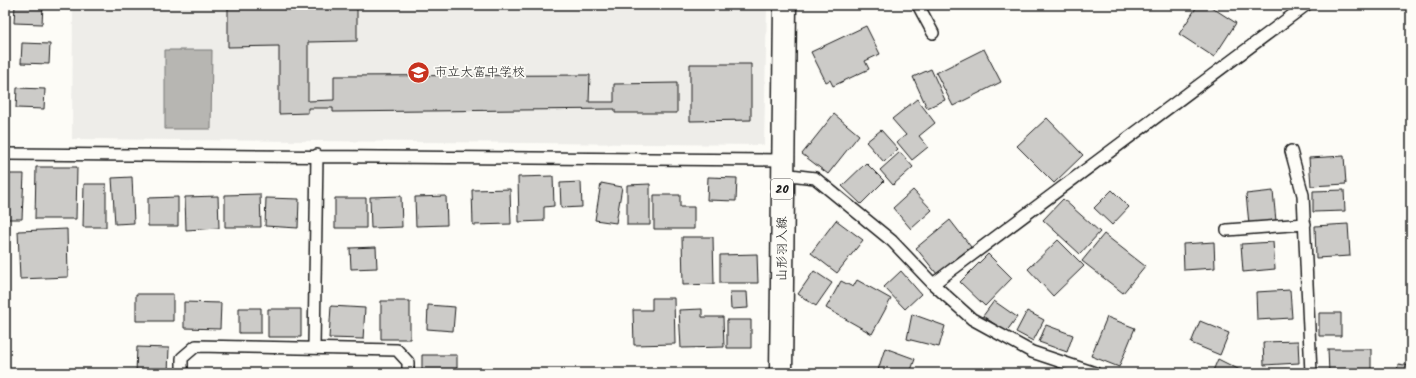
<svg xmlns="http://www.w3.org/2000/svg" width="1416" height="378" font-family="Kalam,'Klee One',sans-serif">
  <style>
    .built { fill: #eeede9 }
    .water { fill: #b7b6b2; stroke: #797876 }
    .building { fill: #cccbc8; stroke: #1c1c1c }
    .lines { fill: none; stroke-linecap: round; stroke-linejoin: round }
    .lane-casing { stroke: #1c1c1c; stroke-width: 14 }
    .primary-casing { stroke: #1c1c1c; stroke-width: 25 }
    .lane { stroke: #fdfcf7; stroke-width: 11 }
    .primary { stroke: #fdfcf7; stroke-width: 22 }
    .labels { text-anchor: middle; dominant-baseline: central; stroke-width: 3.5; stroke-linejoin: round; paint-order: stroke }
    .shield { fill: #fdfcf7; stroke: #605f5e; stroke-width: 1 }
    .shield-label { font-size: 12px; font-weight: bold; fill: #1c1c1c }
    .poi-label { font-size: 13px; fill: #1c1c1c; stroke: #fdfcf7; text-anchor: start }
    .street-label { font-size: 13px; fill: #1c1c1c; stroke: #fdfcf7 }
  </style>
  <rect width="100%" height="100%" fill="#fdfcf7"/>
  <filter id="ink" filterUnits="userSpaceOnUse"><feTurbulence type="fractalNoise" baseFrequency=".025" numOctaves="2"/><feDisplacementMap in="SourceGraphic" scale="8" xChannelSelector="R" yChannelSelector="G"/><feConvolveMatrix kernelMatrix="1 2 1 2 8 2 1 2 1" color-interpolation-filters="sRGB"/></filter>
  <g filter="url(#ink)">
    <path class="built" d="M73,5H767L764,145L72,139Z"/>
    <path class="water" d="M165,50H212L211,129H165Z"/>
    <path class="building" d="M15,5H43L42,24L14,23Z
      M228,5H357V41L308,42V101L334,100V76L590,75L589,102H614V84L677,83V113H615V109L333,112V108H308V113L279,114V46L228,47Z
      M1198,5H1208L1236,23L1214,57L1179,34Z
      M866,26L880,54L865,61L869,69L833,86L830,80L826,82L811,52Z
      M22,43L50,44L49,64L21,63Z
      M984,49L1001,82L953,106L936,73Z
      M690,64H751V120L690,121Z
      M931,69L945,100L927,108L913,77Z
      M17,88L45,89L44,109L16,108Z
      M917,99L935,123L919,136L928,147L912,160L897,142L906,135L892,119Z
      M834,114L859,135L828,174L802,154Z
      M1047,118L1083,155L1054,183L1017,146Z
      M881,130L898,149L884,162L866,142Z
      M900,152L913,167L893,185L880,170Z
      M1344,156L1346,184L1311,186L1309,158Z
      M866,163L884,181L861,204L842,186Z
      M36,167H77L76,219H35Z
      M5,174H24L22,219H5Z
      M553,176L554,206L544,207V221L519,222L518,177Z
      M132,177L134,223L115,224L112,178Z
      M708,177L737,178L736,201L707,200Z
      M581,182L582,207L561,208L560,183Z
      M601,183L622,187L616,223L595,220Z
      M84,184H106V227H83Z
      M650,184V225H627V185Z
      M510,189L511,224L473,225L472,190Z
      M913,190L932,210L911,229L893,208Z
      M1112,190L1129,207L1112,225L1094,208Z
      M1344,190L1345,211L1313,212V191Z
      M1273,191L1276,221L1249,224L1246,194Z
      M260,194L261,227H225V195Z
      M654,195H680V207H694V229H654Z
      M218,196L219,228L186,230L185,197Z
      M401,196L402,227L371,228L370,197Z
      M446,196L447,225L416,226L415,197Z
      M178,197V226H148V198Z
      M266,198L299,199L298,228L265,226Z
      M335,198H366V228H335Z
      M1063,199L1100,232L1080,254L1043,220Z
      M836,220L863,240L837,273L811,253Z
      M950,220L971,247L937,274L916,248Z
      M5,224H9L8,251H5Z
      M1348,224L1350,256L1316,258L1315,226Z
      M67,229L68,277L20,279L18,231Z
      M1104,234L1145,266L1123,293L1082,261Z
      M682,237H713L714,284L683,285Z
      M1058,240L1084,266L1053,296L1028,269Z
      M1214,242L1215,268L1184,270L1183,244Z
      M1273,242L1275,269L1243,272L1241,244Z
      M376,247L377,268L351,269L350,248Z
      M757,254L758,283H720V255Z
      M988,254L1012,278L985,306L960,282Z
      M814,271L832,283L816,306L798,294Z
      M901,271L921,294L905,309L884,287Z
      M857,280L891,299L872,334L826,308L841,281L853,287Z
      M1290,290L1292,318L1257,320L1256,292Z
      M730,292H747L748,308L731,309Z
      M136,294H173V321H136Z
      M652,298H674L675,344L634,345L633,310H652Z
      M381,301H410V339H381Z
      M994,301L1017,317L1006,332L983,316Z
      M184,302L221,303L220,329L184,328Z
      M428,305L455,307L453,331L427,329Z
      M331,306L365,308L363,339L329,338Z
      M239,308H261V333H239Z
      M268,309H301V337H268Z
      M702,309V317H723L724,347L681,348L679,310Z
      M1027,311L1044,320L1033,341L1016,332Z
      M1319,313H1341V336H1319Z
      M912,314L945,326L939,347L907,339Z
      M1107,317L1135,328L1119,367L1091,356Z
      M727,320H751V348H727Z
      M1200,321L1229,333L1220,355L1191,343Z
      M1046,325L1073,335L1067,352L1039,342Z
      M1298,341L1299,363L1264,365L1263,342Z
      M137,347L169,348L168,373H136Z
      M885,348L915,359L910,373H885L878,370Z
      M1328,349H1371V373H1329Z
      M422,355H457V373H422Z
      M1218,359L1244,372L1243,373H1212Z
      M1398,364L1411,366V373H1397Z
      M1287,369V373H1258V371Z"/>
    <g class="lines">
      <defs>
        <path id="lane" d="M918,5L933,33
          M1291,151L1303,195L1311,373
          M5,154L783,160
          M782,174L815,178L892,241L933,284L972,319L1032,352L1095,373
          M1227,230L1305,224
          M933,284L1306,5
          M314,347L317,155
          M182,373V358L196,346L397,350L408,362V373"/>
        <path id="primary" d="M781,373L785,5"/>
      </defs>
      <use href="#lane" class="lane-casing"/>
      <use href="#primary" class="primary-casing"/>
      <use href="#lane" class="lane"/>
      <use href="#primary" class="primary"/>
    </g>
  </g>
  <defs>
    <symbol id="school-disc" viewBox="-11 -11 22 22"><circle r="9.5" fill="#c8321e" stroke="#fdfcf7"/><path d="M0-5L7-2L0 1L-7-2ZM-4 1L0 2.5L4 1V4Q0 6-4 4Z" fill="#fff"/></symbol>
  </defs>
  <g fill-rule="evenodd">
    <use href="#school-disc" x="406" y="60" width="25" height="25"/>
  </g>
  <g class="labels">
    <rect class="shield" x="771" y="179" width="22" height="20" rx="3"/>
    <g class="shield-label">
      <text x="782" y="189">20</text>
    </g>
    <g class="poi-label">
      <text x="434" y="72">市立大富中学校</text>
    </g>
    <g class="street-label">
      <text transform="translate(782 249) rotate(-90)">山形羽入線</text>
    </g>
  </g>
  <rect width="1416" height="378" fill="none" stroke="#fdfcf7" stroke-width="20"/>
  <rect x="10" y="10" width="1396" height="358" fill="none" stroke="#1c1c1c" stroke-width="1.5" filter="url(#ink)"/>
</svg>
